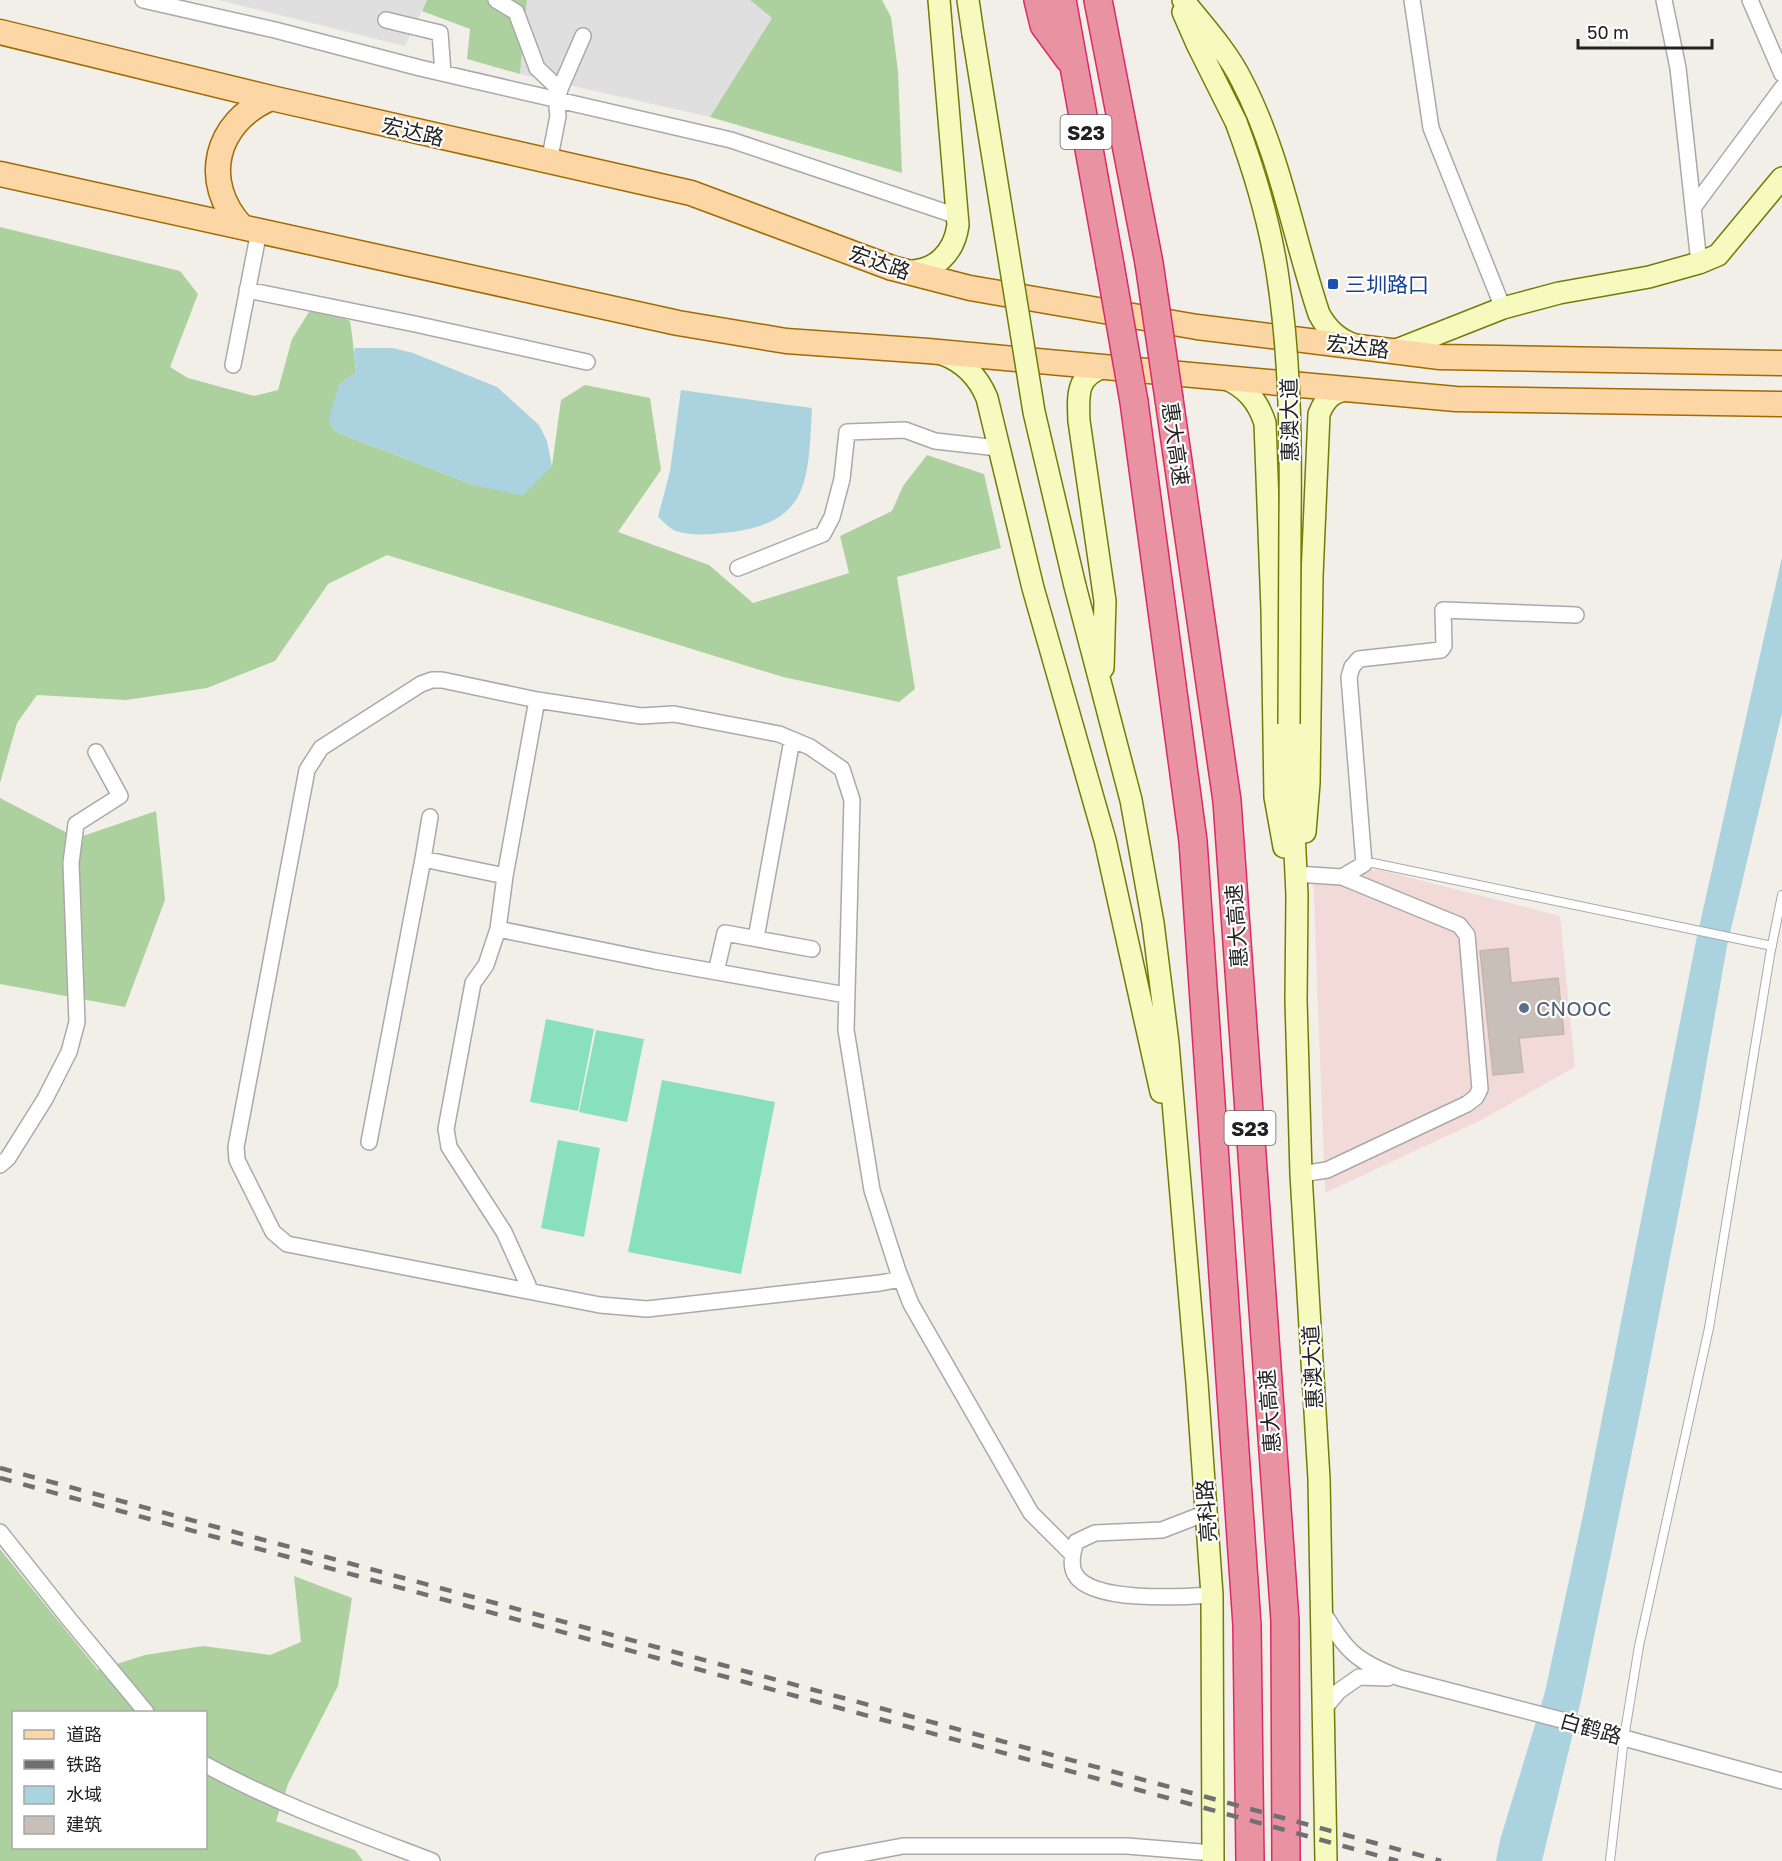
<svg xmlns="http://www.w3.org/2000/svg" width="1782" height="1861" font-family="'Golos Text','Noto Sans SC',sans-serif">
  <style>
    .residential { fill: #e0dfdf }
    .commercial { fill: #f2dad9 }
    .forest { fill: #add19e; fill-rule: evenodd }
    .pitch { fill: #88e0be }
    .water { fill: #aad3df }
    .building { fill: #c7bfb8; stroke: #c4b6ab; stroke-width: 1.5 }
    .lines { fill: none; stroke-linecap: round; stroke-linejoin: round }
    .lane-casing { stroke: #a9a9a9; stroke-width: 10 }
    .street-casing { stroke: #a9a9a9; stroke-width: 18 }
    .secondary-casing { stroke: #707d05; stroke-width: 24 }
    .primary-casing { stroke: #a06b00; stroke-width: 27 }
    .highway-casing { stroke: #dc2a67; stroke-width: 30 }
    .lane { stroke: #fff; stroke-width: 8 }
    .street { stroke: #fff; stroke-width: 15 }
    .secondary { stroke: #f7fabf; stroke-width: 21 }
    .primary { stroke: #fcd6a4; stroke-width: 24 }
    .highway { stroke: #e892a2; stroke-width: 27 }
    .rail { stroke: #707070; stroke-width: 4.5; stroke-dasharray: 12 12; stroke-linecap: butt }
    .secondary-bridge-casing { stroke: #707d05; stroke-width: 24; stroke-linecap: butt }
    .highway-bridge-casing { stroke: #dc2a67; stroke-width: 30; stroke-linecap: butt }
    .secondary-bridge { stroke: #f7fabf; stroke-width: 21 }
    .highway-bridge { stroke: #e892a2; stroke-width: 27 }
    .transit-dot { fill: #1a4fb4; stroke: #fff; stroke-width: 2 }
    .service-dot { fill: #5c6f8a; stroke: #fff; stroke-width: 2 }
    .labels { text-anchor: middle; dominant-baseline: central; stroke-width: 4.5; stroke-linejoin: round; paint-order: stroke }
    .shield { fill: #fff; stroke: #646464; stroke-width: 1.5 }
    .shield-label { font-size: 20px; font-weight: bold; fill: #222 }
    .street-label { font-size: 21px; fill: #222; stroke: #fff }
    .transit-label { font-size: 21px; fill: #164399; stroke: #fff; text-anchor: start }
    .service-label { font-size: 21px; fill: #4e5e75; stroke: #fff; text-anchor: start }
  </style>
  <rect width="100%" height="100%" fill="#f2efe9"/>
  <path class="residential" d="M218,0H427L405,46Z
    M527,0H750L772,18L710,117L520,74Z"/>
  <path class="commercial" d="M1380,870L1560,916L1575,1067L1483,1119L1325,1193L1313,871Z"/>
  <path class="forest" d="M427,0H527L520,74L467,59L470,29L422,11Z
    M750,0H882L891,17L898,71L902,173L710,117L772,18Z
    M0,227L180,271L198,294L170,367L188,378L254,396L278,390L292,339L309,312H329L350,321C353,339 354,354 356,372L339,385L332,428L341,434L474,485L552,466L561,400L585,385L650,398L661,470L618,532L709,565L753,603L849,573L840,536L892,511L903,486L927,455L984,474L1001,548L897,577L915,689L899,702L783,677L387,555L328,584L275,661L207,688L126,700L37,695L17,723L0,783Z
    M0,798L77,838L156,811L165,900L125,1007L0,984Z
    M0,1549L98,1670L145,1655L203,1646L270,1655L301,1642L294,1576L352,1598L338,1686L288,1784L276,1821L355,1850L363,1861H0ZM14,1712H206V1848H14Z"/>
  <path class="pitch" d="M546,1019L594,1029L578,1111L530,1102Z
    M596,1030L644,1039L627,1122L579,1112Z
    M662,1080L775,1102L741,1274L628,1252Z
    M558,1140L600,1148L584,1237L541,1228Z"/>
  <path class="water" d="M355,348H393L413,353L497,387L539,425L547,441L552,466L522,496L474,485L341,434L332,428L329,418L339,385L356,372L354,352Z
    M681,390L812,408C808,483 810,525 722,533C709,535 684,536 672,529C667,526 663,521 658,517L670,471Z
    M1782,557V713L1727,946L1698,1112L1641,1408L1581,1700L1542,1861H1496L1500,1840L1545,1692L1583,1515L1696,941Z"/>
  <path class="building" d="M1508,948L1511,983L1558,978L1564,1034L1519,1038L1523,1072L1493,1075L1480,951Z"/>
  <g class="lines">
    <defs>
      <path id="lane" d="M1364,864L1373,863L1772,946
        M1610,1861L1624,1738L1639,1646L1709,1328L1770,955L1782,895"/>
      <path id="street" d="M143,0L275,30L420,68L731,140L957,216
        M496,0L516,12L537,68L560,90
        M1412,0L1431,128L1503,308
        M1664,0L1678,68L1699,263
        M1750,0L1782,74
        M386,20L440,33L443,73
        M549,162L558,116L556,98L583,36
        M1693,208L1782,88
        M247,290L415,324L587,362
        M233,365L259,231
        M738,568L823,534L832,517L842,479L847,432L905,430L935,441L998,448
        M537,700L442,680H432L421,684L321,748L307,770L236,1147L237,1160L273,1232L287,1244L600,1305L647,1309L880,1283L901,1279
        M423,859L505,876
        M1296,874L1342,877L1459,925L1467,935L1480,1089L1476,1097L1467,1104L1327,1170L1301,1174
        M1342,877L1364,864L1349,677L1352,667L1359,659L1441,650L1444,646L1443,610L1576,615
        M498,929L486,965L473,983L446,1129L449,1147L504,1232L528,1285V1290
        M756,938L792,740
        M716,972L725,933L812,949
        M846,995L655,961L498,929L505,876L537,700L641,716L674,714L779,734L810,747L842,769L852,800L846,1030L872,1190L898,1271L911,1304L1031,1513L1072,1554
        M369,1142L423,859L430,817
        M0,1165L8,1158L45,1099L69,1052L77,1022L71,863L76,824L120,796L96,752
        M1206,1513L1162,1530L1095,1533L1076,1542C1073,1551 1070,1565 1075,1574C1090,1603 1183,1597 1212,1595
        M0,1532L69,1619L146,1712
        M1321,1609C1347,1651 1353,1660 1400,1678L1608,1732L1624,1738L1782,1781
        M1323,1710L1339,1691L1359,1677L1388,1678
        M206,1765C277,1804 356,1832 432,1861
        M823,1861L903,1846H1127L1213,1853"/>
      <path id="secondary" d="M968,0L973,34
        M1183,0C1204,26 1227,51 1242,81C1280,154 1293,236 1319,314C1327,329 1338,340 1355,345
        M1183,12L1197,44L1236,122
        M904,271C934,273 954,254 958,225L939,0
        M1394,351L1503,308L1559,293L1649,277L1699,263L1718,255L1782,178
        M942,354C964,362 978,376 987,398L1033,588L1105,840L1161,1092
        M1224,378C1246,387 1258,401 1265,423L1272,610L1275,797L1284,847
        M1075,586L1131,800L1153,923L1168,1043L1197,1383L1212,1595L1213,1861
        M1103,668L1105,601L1079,421C1078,395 1076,376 1104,367
        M1289,724L1297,895L1296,1000L1301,1174L1319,1479L1326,1861
        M1305,832L1309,783L1312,576L1319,414C1325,398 1335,389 1352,390"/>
      <path id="primary" d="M0,32L271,98L691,193L892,268L970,288L1197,327L1440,357L1782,363
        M0,174L678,323L786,341L928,351L1456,399L1782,404
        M242,227C200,182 215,122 271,98"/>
      <path id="highway" d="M1038,0L1044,25L1069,59
        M1062,0L1110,265
        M1098,0L1149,263
        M1169,399L1227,801L1285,1621L1286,1861
        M1134,402L1193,841L1247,1625L1250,1861"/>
    </defs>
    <use href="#lane" class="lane-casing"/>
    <use href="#street" class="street-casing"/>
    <use href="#secondary" class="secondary-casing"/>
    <use href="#primary" class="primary-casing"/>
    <use href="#highway" class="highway-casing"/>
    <use href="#lane" class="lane"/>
    <use href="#street" class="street"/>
    <use href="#secondary" class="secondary"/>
    <use href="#primary" class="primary"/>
    <use href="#highway" class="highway"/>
    <path class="rail" d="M0,1468L1441,1861
      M0,1478L1398,1861"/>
    <defs>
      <path id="secondary-bridge" d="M973,34L1034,412L1075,586
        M1236,122C1254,170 1269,220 1277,271C1290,353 1291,437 1290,520C1290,588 1289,656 1289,724"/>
      <path id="highway-bridge" d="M1149,263L1169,399
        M1110,265L1134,402"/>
    </defs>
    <use href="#secondary-bridge" class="secondary-bridge-casing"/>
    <use href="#highway-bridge" class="highway-bridge-casing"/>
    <use href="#secondary-bridge" class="secondary-bridge"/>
    <use href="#highway-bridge" class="highway-bridge"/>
  </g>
  <rect class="transit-dot" x="1327" y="278" width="12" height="12" rx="3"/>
  <circle class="service-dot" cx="1524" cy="1008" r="6"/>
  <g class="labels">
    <g class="shield">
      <rect x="1060.5" y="115" width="51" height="34" rx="4.5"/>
      <rect x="1224.5" y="1111" width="51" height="34" rx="4.5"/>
    </g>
    <g class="shield-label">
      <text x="1086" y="132">S23</text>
      <text x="1250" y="1128">S23</text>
    </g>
    <g class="street-label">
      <text transform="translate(413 131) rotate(13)">宏达路</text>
      <text transform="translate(880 262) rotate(19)">宏达路</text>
      <text transform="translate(1358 346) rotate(7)">宏达路</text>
      <text transform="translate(1289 420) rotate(-91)">惠澳大道</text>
      <text transform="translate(1176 444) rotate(82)">惠大高速</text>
      <text transform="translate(1236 926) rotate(-94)">惠大高速</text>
      <text transform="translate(1312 1367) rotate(-93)">惠澳大道</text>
      <text transform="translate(1269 1411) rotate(-94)">惠大高速</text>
      <text transform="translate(1206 1511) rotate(-94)">亮科路</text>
      <text transform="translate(1591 1728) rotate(16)">白鹤路</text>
    </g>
    <g class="transit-label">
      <text x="1345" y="284">三圳路口</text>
    </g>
    <g class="service-label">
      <text x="1536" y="1008">CNOOC</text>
    </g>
  </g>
  <rect x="12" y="1711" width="195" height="138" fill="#ffffff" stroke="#a7a7a7" stroke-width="1.5"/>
  <rect x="24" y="1730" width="30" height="9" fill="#fcd6a4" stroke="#a7a7a7" stroke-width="1.5"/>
  <text x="66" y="1741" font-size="18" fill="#222222">道路</text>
  <rect x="24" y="1760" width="30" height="9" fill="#707070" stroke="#a7a7a7" stroke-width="1.5"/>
  <text x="66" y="1771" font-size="18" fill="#222222">铁路</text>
  <rect x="24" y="1786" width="30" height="18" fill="#aad3df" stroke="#a7a7a7" stroke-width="1.5"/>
  <text x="66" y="1801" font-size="18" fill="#222222">水域</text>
  <rect x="24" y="1816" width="30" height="18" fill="#c7bfb8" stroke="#a7a7a7" stroke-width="1.5"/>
  <text x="66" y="1831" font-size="18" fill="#222222">建筑</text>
  <path d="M1578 39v9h134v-9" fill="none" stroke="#222222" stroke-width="3"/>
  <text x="1587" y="39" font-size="18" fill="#222222" stroke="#ffffff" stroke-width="4.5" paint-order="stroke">50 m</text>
</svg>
